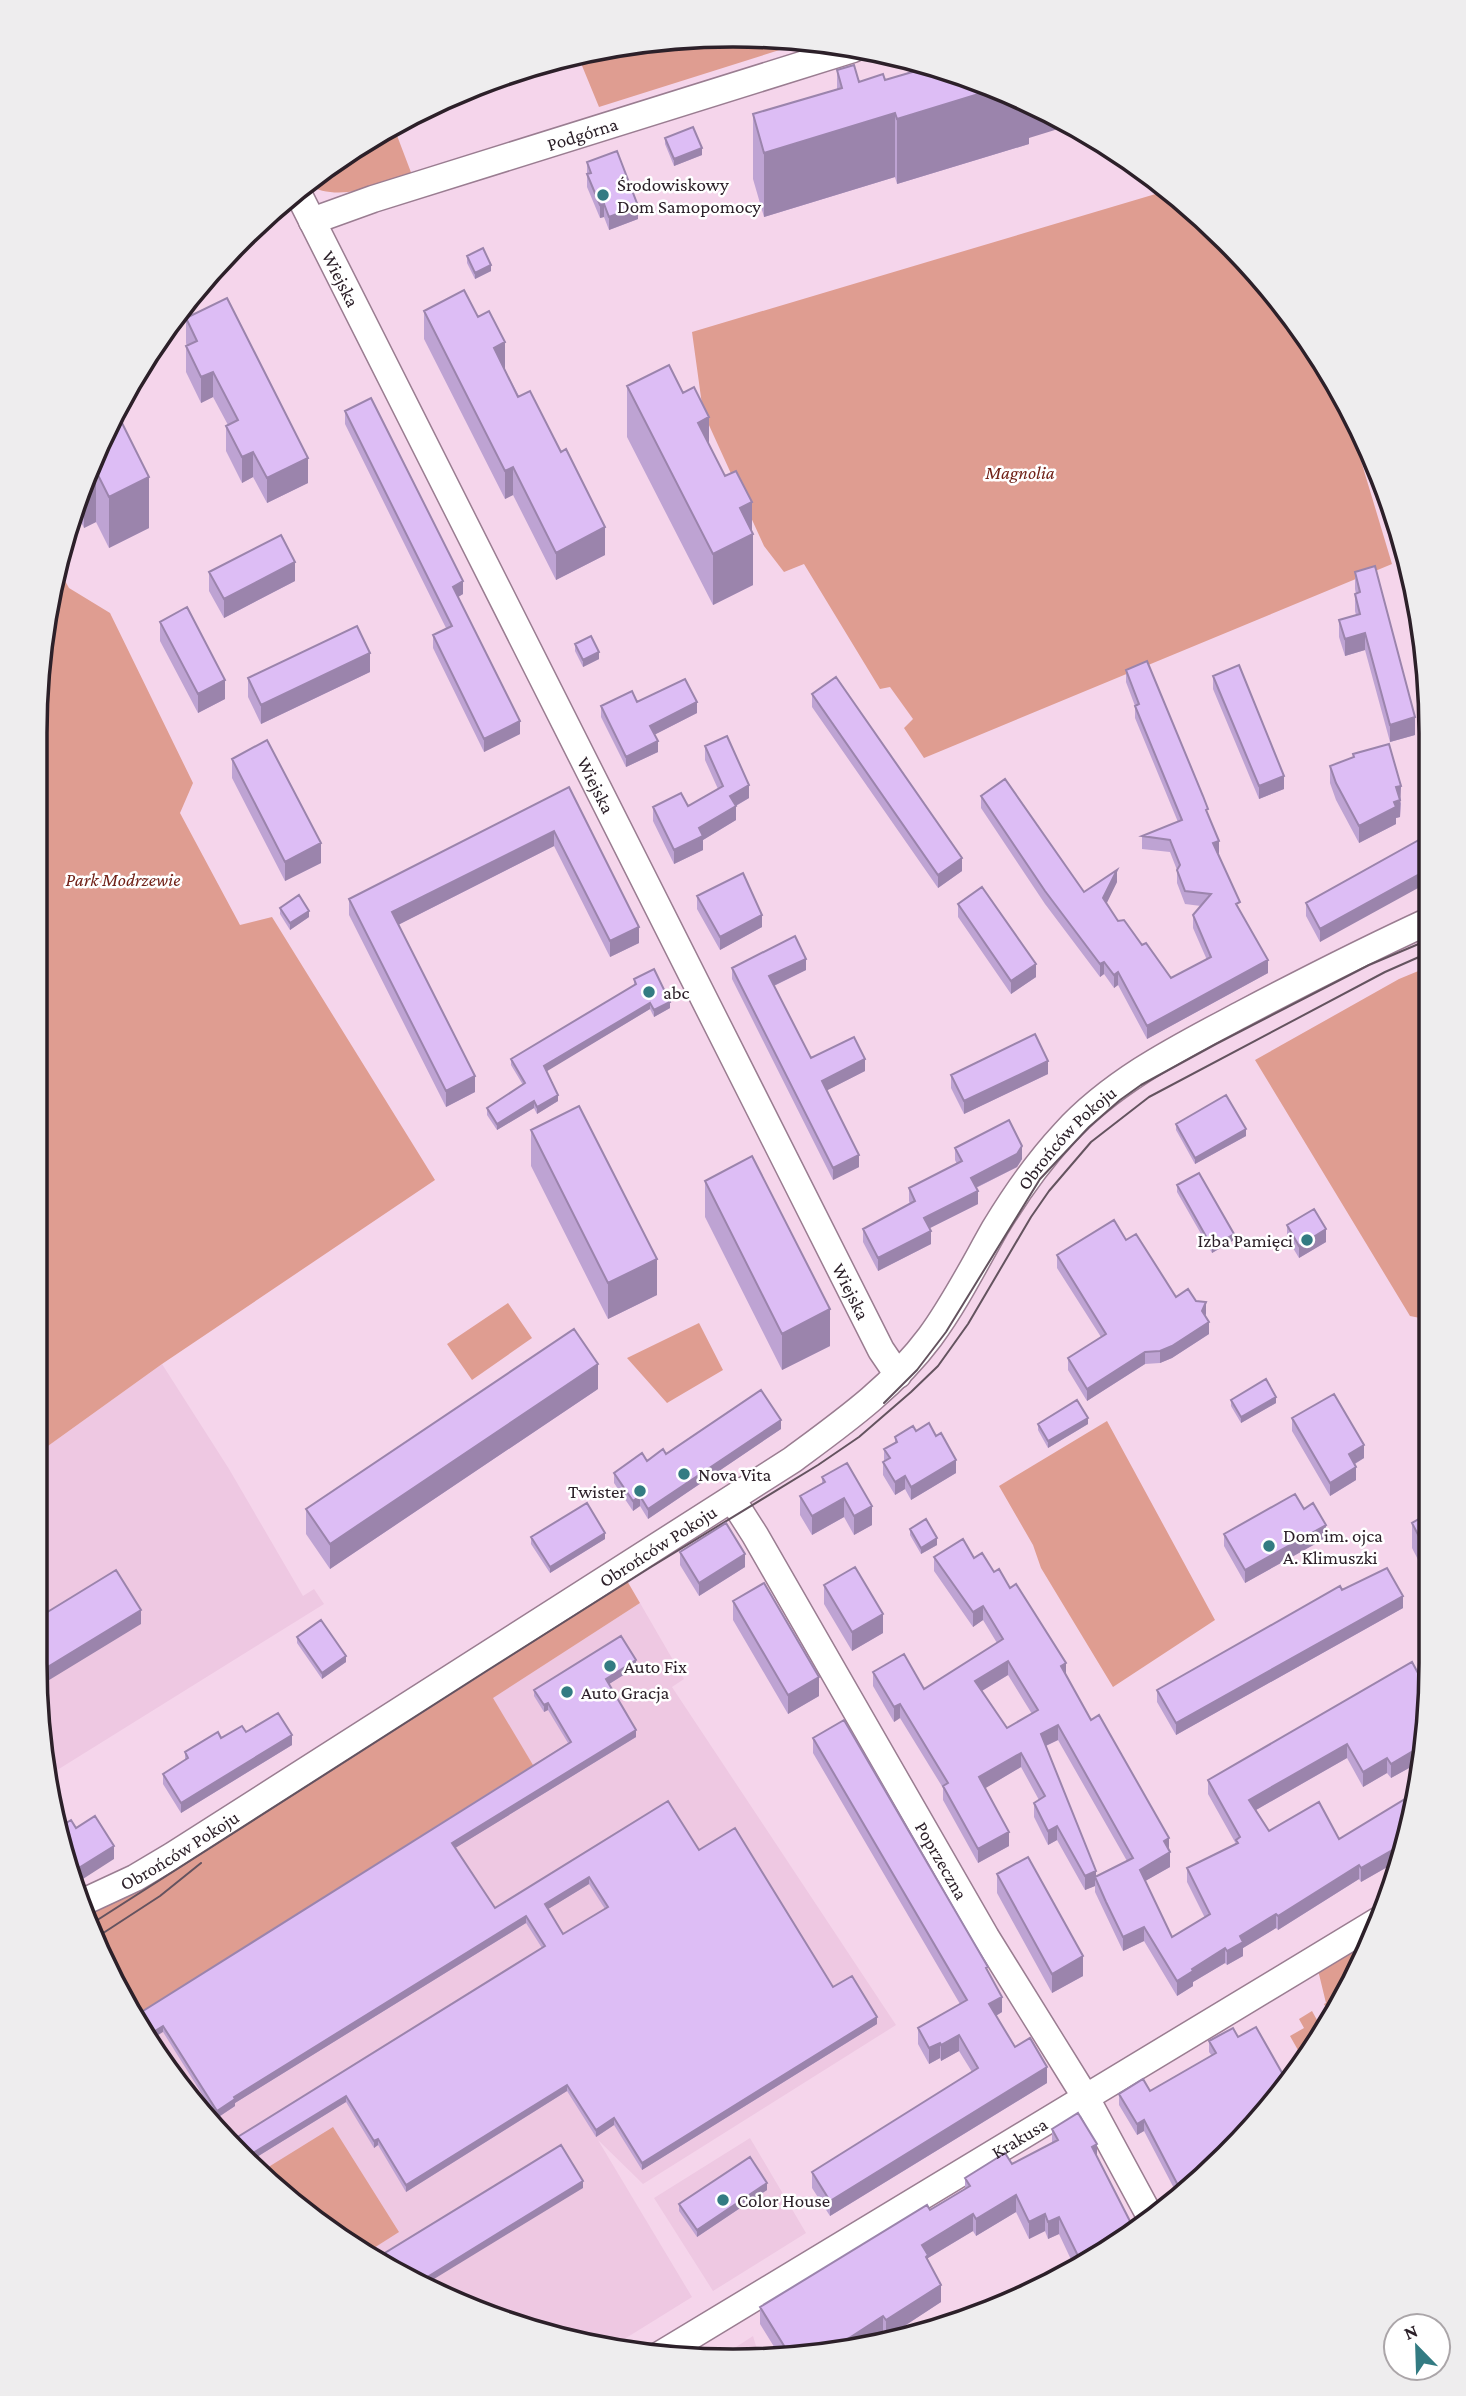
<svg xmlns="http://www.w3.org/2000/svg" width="1466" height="2396" font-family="'Crimson Pro',serif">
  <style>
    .built { fill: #eec8e2 }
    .green { fill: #df9d91 }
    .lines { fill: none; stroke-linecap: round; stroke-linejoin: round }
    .street-casing { stroke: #9a7d91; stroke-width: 29 }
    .street { stroke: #fff; stroke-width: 26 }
    .tram { stroke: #64535f; stroke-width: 2 }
    .wall { fill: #bea3d3; fill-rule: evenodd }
    .shaded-wall { fill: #9b84ac }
    .building { fill: #ddbdf5; stroke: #9b84ac; stroke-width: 2; fill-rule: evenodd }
    .poi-dot { fill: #337b82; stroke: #fff; stroke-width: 2.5 }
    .labels { text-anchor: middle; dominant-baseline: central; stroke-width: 5; stroke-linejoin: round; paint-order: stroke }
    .street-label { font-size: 19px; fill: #2c2029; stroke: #fff }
    .poi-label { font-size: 19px; fill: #2c2029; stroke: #fff; text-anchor: start }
    .park-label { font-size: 19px; font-style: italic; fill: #702117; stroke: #fff }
    .rim { fill: none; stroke: #2c2029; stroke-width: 3.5 }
  </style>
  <rect width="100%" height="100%" fill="#f5d5eb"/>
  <path class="built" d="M162,1364L229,1469L303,1596L314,1589L324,1604L46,1777L41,1754V1451Z
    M640,1603L684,1679L672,1687L896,2025L643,2184L598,2140L692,2297L610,2348L509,2324L424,2289L366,2253L390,2237L272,2181L179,2088L135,2017L534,1767L492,1698Z
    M750,2138L806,2233L713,2291L654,2198Z
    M753,2336L760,2359L716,2360Z"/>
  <path class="green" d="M778,36L808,41L599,107L578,56L641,41Z
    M393,125L412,175C380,184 338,204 307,184L384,129Z
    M1169,190L1258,273L1338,384L1392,564L924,758L904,728L913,719L890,687L880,689L804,564L784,572L764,546L703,412L692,332Z
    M60,572L69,588L110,613L193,783L180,813L240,925L272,917L435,1180L162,1364L41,1451V642Z
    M1428,967L1427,1327L1420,1318L1410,1316L1255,1060L1399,979Z
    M508,1303L532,1338L472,1380L447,1344Z
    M699,1323L723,1370L667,1403L627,1358Z
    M1107,1421L1215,1620L1113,1687L1041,1568L1033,1545L999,1486Z
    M626,1579L640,1603L493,1698L536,1770L138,2021L107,1972L83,1914Z
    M1375,1935L1303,2059L1290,2036L1304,2028L1299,2019L1312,2011L1317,2020L1329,2013L1324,2004L1326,2003L1318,1970Z
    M333,2127L399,2232L366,2253L308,2217L262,2171Z"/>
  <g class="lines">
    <defs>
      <g id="street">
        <path id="s1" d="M297,191L881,1350L898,1375"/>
        <path id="s2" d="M312,221L373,199L853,49"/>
        <path id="s3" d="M732,1499L755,1535L986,1937L1086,2098L1152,2220"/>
        <path id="s4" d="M79,1904L135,1878L172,1856L792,1460C842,1423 892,1388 930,1337C955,1303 974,1265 995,1228C1015,1195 1038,1162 1064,1134C1113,1080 1180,1047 1244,1013C1305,981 1366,950 1429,921"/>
        <path id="s5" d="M658,2356L1381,1919"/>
      </g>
    </defs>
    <use href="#street" class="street-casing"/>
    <use href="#street" class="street"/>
    <path class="tram" d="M884,1403L917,1370L946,1332L1040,1179L1089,1127L1120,1100L1141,1085L1216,1044L1369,965L1428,940
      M88,1926L488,1670L651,1567L818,1465L859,1437L911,1392L938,1366L968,1324L1031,1217L1049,1191L1091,1142L1149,1097L1385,972L1428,953
      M94,1939L160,1896L201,1863"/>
  </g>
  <path class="wall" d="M913,59L1041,107L1029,138V144L897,184L895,177L764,217L753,179V114L837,89V70L859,82L885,80L913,71Z
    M665,138L702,155L674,166L665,144Z
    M587,162L638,219L609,230L604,217L600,218L587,187Z
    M467,256L491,271L475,279L467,263Z
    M424,311L505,370L605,555L556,580L513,495L505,499L424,339Z
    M186,318L308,483L267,503L253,477L242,483L226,451V426L228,425L213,397L201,403L186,372V346H187L186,343Z
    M627,386L709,446L752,531L753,585L713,605L627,437Z
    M345,411L463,594L458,597L520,734L484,752L433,648V635L446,628L345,424Z
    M118,415L149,528L109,548L96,522L84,528L76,512L88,466Z
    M209,572L295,581L224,618L209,591Z
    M1355,572L1415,735L1390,742L1365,650L1345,656L1339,637V620L1356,615L1355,611V594H1356L1355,589Z
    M160,622L225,699L198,713L160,641Z
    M575,644L599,659L583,667L575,651Z
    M1126,670L1208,814L1218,854L1240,911L1268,973L1147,1039L1118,985L1114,988L1104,974L1100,977L1045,904L981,808V796L1084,892L1117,882L1106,903L1118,921L1171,978L1207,960L1193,928V915L1201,906L1185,904L1177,883V870L1170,852L1142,849V836L1178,822L1135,718V706L1126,682Z
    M370,672L261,724L248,697V678Z
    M1213,676L1284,789L1259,799L1213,689Z
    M812,694L962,871L938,888L812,707Z
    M637,702L697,713L654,735L658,752L626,767L601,717V706Z
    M705,746L749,798L736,806V820L703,840V850L674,864L653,821V807L688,806L718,789L705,760Z
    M1353,754L1401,803L1400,817L1396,818V824L1359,843L1336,800L1330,783V766L1353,757Z
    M232,759L321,863L285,881L232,778Z
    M569,787L639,943L610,957L554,846L398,925L475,1092L446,1107L349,915V899Z
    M1429,841L1320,942L1306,916V903Z
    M697,896L762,927L720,950L697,909Z
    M958,904L1036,977L1011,994L958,917Z
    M280,908L309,917L290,930L280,914Z
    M732,968L806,970L774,986L811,1058L865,1071L827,1090L859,1167L833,1180L732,979Z
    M634,979L670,1008L654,1017L650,1009L546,1071L558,1101L537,1114L534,1108L497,1130L487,1115V1108L523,1085L511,1065V1059L634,986Z
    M1048,1074L964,1114L951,1088V1075Z
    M1176,1124L1246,1136L1195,1164L1176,1130Z
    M531,1130L657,1295L608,1319L531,1166Z
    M955,1148L1022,1159L1017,1167L976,1188L978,1204L930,1228L931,1244L878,1271L863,1242V1229L910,1204L909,1201V1188L957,1164L955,1160Z
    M705,1181L830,1346L782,1370L705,1217Z
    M1177,1185L1234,1240L1212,1253L1177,1192Z
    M1287,1225L1326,1242L1299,1258L1287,1238Z
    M1126,1240L1176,1297L1196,1301L1206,1314L1205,1316L1209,1334L1172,1358L1160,1363L1145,1364L1087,1401L1068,1370V1358L1101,1337L1057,1268V1255Z
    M598,1389L330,1569L306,1534V1509Z
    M1231,1400L1276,1403L1241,1423L1231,1406Z
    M1292,1418L1364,1458L1355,1464L1356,1480L1330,1496L1292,1431Z
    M1038,1424H1088L1048,1448L1038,1430Z
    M781,1429L648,1519L640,1506L633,1511L614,1483V1473L666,1454Z
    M916,1431L956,1473L911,1500L905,1489L895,1495L883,1475V1462L884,1461V1449L895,1443V1437Z
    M822,1477L872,1525L854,1535L844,1517L812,1535L800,1515V1496L822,1483Z
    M1304,1509L1326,1538L1245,1583L1224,1546V1534Z
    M1426,1512V1575L1412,1548V1523L1425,1516V1513Z
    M910,1529L937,1545L921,1554L910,1535Z
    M531,1537L605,1539L550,1573L531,1544Z
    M680,1552L745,1567L699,1596L680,1565Z
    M934,1557L974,1558L994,1572L1066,1675L1091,1720L1169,1849L1170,1867L1145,1881L1172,1937L1205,1918L1187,1882V1868L1236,1844L1208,1794V1780L1412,1662L1425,1754L1421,1768L1418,1763L1391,1778L1387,1773L1363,1787L1347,1758L1256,1810L1269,1831L1339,1839L1415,1793L1396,1862L1361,1882L1359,1879L1278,1930L1276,1928L1243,1948V1956L1227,1965L1225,1963L1193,1982V1986L1177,1996L1144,1941L1123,1951L1095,1892V1886L1085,1890L1057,1840L1048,1845L1034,1817V1803L1039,1800L1021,1767L985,1788L1009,1846L978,1863L943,1800V1788L900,1718L894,1722L873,1686V1672L924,1689L997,1643L983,1620L973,1627L934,1571ZM1008,1675L1032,1714L1007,1728L982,1691ZM1058,1740L1127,1861L1096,1877L1046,1746Z
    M824,1585L883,1633L852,1651L824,1604Z
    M1342,1590L1403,1608L1176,1735L1157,1702V1690Z
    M733,1601L819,1696L788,1714L733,1620Z
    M297,1637L346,1662L322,1679L297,1643Z
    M636,1667L609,1684L636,1737L455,1848L495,1908L668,1801L699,1850L833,1987L877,2024L642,2170L614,2125L596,2137L567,2091L406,2192L378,2145L374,2148L346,2102L252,2160L237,2146L236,2138L542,1948L526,1923L235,2103V2106L217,2118L163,2032L135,2016L568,1743L548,1710L544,1712L534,1696V1690ZM589,1884L605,1909L563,1934L548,1909Z
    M246,1732L292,1745L181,1813L163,1784V1774L185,1760V1752L221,1738Z
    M813,1738L988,1972L1002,2012L996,2016L1015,2047L1047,2083L830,2216L812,2188V2172L972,2072L959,2051L941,2061L940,2058L929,2064L918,2044V2028L960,2004L813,1753Z
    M997,1874L1083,1976L1052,1993L997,1893Z
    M1238,2037L1287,2088L1178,2196L1144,2131L1137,2135L1119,2105V2094L1150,2091L1212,2056L1209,2052V2041Z
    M1052,2129L1097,2156L1135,2231L1075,2268L1059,2234L1048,2239L1045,2231L1029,2239L1016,2212L976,2236L973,2231L928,2258V2262L941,2302L886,2338L883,2333L825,2355L781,2358L760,2324V2307L965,2189V2178L1012,2164L1052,2143Z
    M767,2190L697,2237L679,2211V2204Z"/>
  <path class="shaded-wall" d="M995,89L1041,107L1071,125L1029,138V144L897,184V119Z
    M895,113V177L764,217V153Z
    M702,148V155L674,166V159Z
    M604,204V217L600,218V205Z
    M638,206V219L609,230V217Z
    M491,265V271L475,279V273Z
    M505,342V370L494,348Z
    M213,372V397L201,403V377Z
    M709,417V468L698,423Z
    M253,452V477L242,483V457Z
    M308,458V483L267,503V478Z
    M513,467V495L505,499V471Z
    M96,471V522L84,528V483L85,476Z
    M149,477V528L109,548V497Z
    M752,502V535L753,534V585L713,605V554L740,508Z
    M605,527V555L556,580V553Z
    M295,562V581L224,618V599Z
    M463,581V594L453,600V587Z
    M1365,633V650L1345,656V639Z
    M599,652V659L583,667V660Z
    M370,653V672L261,724V705Z
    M225,680V699L198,713V694Z
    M697,702V713L650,737V726Z
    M1415,717V735L1390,742V725Z
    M520,721V734L484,752V739Z
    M658,741V752L626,767V757Z
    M1284,776V789L1259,799V786Z
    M749,785V798L730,809V796Z
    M1401,786L1400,817L1396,818V824L1359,843V826L1394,802L1396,787Z
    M736,806V820L703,840V850L674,864V850L699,828Z
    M554,831V846L392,928V912Z
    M1219,841V853L1213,856V843Z
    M321,843V863L285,881V862Z
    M962,858V871L938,888V875Z
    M1429,869V882L1320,942V929Z
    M1117,870V882L1103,911V898Z
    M309,911V917L290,930V923Z
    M762,915V927L720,950V937Z
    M639,927V943L610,957V941Z
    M806,959V970L769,988V976Z
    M1268,960V973L1147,1039V1026Z
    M1104,962V974L1100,977V964Z
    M1036,964V977L1011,994V981Z
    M1118,972V985L1114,988V975Z
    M670,1002V1008L654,1017V1010Z
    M650,1003V1009L544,1073V1066Z
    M865,1059V1071L822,1093V1081Z
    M1048,1061V1074L964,1114V1101Z
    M475,1076V1092L446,1107V1091Z
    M558,1095V1101L537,1114V1107Z
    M534,1101V1108L497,1130V1124Z
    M1246,1129V1136L1195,1164V1158Z
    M1022,1146V1159L1017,1167L971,1190V1178Z
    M859,1155V1167L833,1180V1168Z
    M978,1191V1204L924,1231V1218Z
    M1326,1229V1242L1299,1258V1246Z
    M931,1231V1244L878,1271V1258Z
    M1234,1234V1240L1212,1253V1247Z
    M657,1259V1295L608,1319V1283Z
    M1206,1302V1314L1202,1323V1311Z
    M830,1309V1346L782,1370V1334Z
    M1209,1322V1334L1172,1358L1160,1363V1351Z
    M1145,1352V1364L1087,1401V1389Z
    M598,1364V1389L330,1569V1544Z
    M1276,1397V1403L1241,1423V1417Z
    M1088,1418V1424L1048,1448V1441Z
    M781,1420V1429L648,1519V1509Z
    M1364,1445V1458L1349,1467V1454Z
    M956,1460V1473L911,1500V1487Z
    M1356,1467V1480L1330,1496V1483Z
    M905,1476V1489L895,1495V1482Z
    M640,1496V1506L633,1511V1501Z
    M844,1498V1517L812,1535V1516Z
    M872,1506V1525L854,1535V1516Z
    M1326,1525V1538L1245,1583V1570Z
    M605,1533V1539L550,1573V1567Z
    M937,1538V1545L921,1554V1548Z
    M745,1554V1567L699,1596V1583Z
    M1403,1596V1608L1176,1735V1723Z
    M983,1606V1620L973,1627V1612Z
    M141,1610V1624L41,1685V1671Z
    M883,1614V1633L852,1651V1632Z
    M346,1656V1662L322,1679V1673Z
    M636,1660V1667L606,1686V1679Z
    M1008,1661V1675L975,1695V1681Z
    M1066,1663V1677L1061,1666Z
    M819,1677V1696L788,1714V1695Z
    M1425,1694V1708L1419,1697Z
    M548,1703V1710L544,1712V1705Z
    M900,1704V1718L894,1722V1707Z
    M1058,1725V1740L1041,1748V1734Z
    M636,1730V1737L452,1850V1843Z
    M292,1735V1745L181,1813V1803Z
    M1347,1744V1758L1249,1814V1800Z
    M1418,1748V1763L1391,1778V1764Z
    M1021,1753V1767L979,1792V1777Z
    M1387,1758V1773L1363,1787V1772Z
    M1057,1826V1840L1048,1845V1831Z
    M1009,1832V1846L978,1863V1849Z
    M1169,1838V1852L1164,1841Z
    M1401,1845L1396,1862L1361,1882V1868Z
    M114,1846V1859L72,1886L69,1874Z
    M1170,1852V1867L1140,1884V1870Z
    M1359,1865V1879L1278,1930V1916Z
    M1096,1871V1881L1095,1877V1886L1085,1890V1876Z
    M589,1877V1884L545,1911V1904Z
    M1276,1914V1928L1243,1948V1956L1227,1965V1951L1240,1936Z
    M526,1916V1923L235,2103V2106L217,2118V2111L234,2097Z
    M1144,1927V1941L1123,1951V1937Z
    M1225,1948V1963L1193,1982V1986L1177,1996V1981L1192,1969Z
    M1083,1956V1976L1052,1993V1974Z
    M1002,1997V2012L989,2020V2004Z
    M877,2017V2024L642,2170V2163Z
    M163,2026V2032L150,2040L147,2036Z
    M959,2035V2051L941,2061V2045Z
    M940,2043V2058L929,2064V2048Z
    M1047,2067V2083L830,2216V2201Z
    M567,2085V2091L406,2192V2185Z
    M346,2096V2102L252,2160L248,2156Z
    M614,2118V2125L596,2137V2130Z
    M1144,2120V2131L1137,2135V2124Z
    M378,2139V2145L374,2148V2141Z
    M1097,2144V2161L1092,2147Z
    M583,2181V2188L421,2287L416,2284Z
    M767,2183V2190L697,2237V2230Z
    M1016,2195V2212L976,2236V2219Z
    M973,2214V2231L928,2258V2272L922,2245Z
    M1045,2214V2231L1029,2239V2222Z
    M1059,2217V2234L1048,2239V2222Z
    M941,2285V2302L886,2338V2320Z
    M883,2316V2333L864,2346L823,2355Z"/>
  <path class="building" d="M916,60L995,89L897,119L895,113L764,153L753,114L842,88L837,70L854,65L859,82L883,74L885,80L919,70Z
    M693,127L702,148L674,159L665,138Z
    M617,151L638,206L609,217L604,204L600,205L587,174L591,173L587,162Z
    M483,248L491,265L475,273L467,256Z
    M464,290L478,317L489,311L505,342L494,348L518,397L530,391L561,452L566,449L605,527L556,553L513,467L505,471L424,311Z
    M227,298L308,458L267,478L253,452L242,457L226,426L238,420L213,372L201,377L186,346L197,341L186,318Z
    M669,365L683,393L694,387L709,417L698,423L725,476L736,471L752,502L740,508L753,534L713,554L627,386Z
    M371,398L463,581L453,587L520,721L484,739L433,635L452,626L345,411Z
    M118,415L149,477L109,497L96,471L85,476L88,466Z
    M281,535L295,562L224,599L209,572Z
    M1375,566L1415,717L1390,725L1365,633L1345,639L1339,620L1360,614L1355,594L1360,592L1355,572Z
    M187,607L225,680L198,694L160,622Z
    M357,626L370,653L261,705L248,678Z
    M591,636L599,652L583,660L575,644Z
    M1147,661L1203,796L1208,809L1206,810L1219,841L1213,843L1240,902L1236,904L1268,960L1147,1026L1118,972L1114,975L1104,962L1100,964L1045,891L981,796L1005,779L1084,892L1117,870L1103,898L1118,921L1124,920L1142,945L1146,943L1171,978L1211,957L1193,915L1211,894L1185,891L1177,870L1180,865L1170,840L1142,836L1182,820L1135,706L1139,704L1126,670Z
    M1239,665L1284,776L1259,786L1213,676Z
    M836,677L962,858L938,875L812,694Z
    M685,679L697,702L650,726L658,741L626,757L601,706L632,691L637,702Z
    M727,736L749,785L730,796L736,806L699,828L703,836L674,850L653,807L681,793L688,806L723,786L705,746Z
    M267,740L321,843L285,862L232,759Z
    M1389,744L1401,786L1396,787L1400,800L1394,802L1396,807L1359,826L1336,783L1330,766L1354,757L1353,754Z
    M569,787L639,927L610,941L554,831L392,912L475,1076L446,1091L349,899Z
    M1426,836L1429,841V869L1320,929L1306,903Z
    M743,873L762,915L720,937L697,896Z
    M982,887L1036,964L1011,981L958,904Z
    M299,895L309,911L290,923L280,908Z
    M795,936L806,959L769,976L811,1058L854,1037L865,1059L822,1081L859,1155L833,1168L732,968Z
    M654,969L670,1002L654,1010L650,1003L544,1066L558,1095L537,1107L534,1101L497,1124L487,1108L525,1083L511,1059L636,984L634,979Z
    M1035,1034L1048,1061L964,1101L951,1075Z
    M1226,1095L1246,1129L1195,1158L1176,1124Z
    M579,1106L657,1259L608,1283L531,1130Z
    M1009,1120L1022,1146L1017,1154L971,1178L978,1191L924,1218L931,1231L878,1258L863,1229L915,1201L909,1188L962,1161L955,1148Z
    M752,1156L830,1309L782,1334L705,1181Z
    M1199,1173L1234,1234L1212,1247L1177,1185Z
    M1314,1209L1326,1229L1299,1246L1287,1225Z
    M1114,1220L1126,1240L1136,1234L1176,1297L1188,1289L1196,1301L1206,1302L1202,1311L1209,1322L1172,1346L1160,1351L1145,1352L1087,1389L1068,1358L1106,1334L1057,1255Z
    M574,1329L598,1364L330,1544L306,1509Z
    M1266,1379L1276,1397L1241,1417L1231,1400Z
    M761,1390L781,1420L648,1509L640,1496L633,1501L614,1473L642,1453L647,1461L663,1449L666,1454Z
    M1334,1394L1364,1445L1349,1454L1356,1467L1330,1483L1292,1418Z
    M1077,1400L1088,1418L1048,1441L1038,1424Z
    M929,1423L936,1436L941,1433L956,1460L911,1487L905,1476L895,1482L883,1462L890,1458L884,1449L897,1442L895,1437L913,1426L916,1431Z
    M847,1463L872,1506L854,1516L844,1498L812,1516L800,1496L825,1482L822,1477Z
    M1295,1494L1304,1509L1313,1503L1326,1525L1245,1570L1224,1534Z
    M587,1503L605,1533L550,1567L531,1537Z
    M1426,1515V1550L1412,1523Z
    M926,1519L937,1538L921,1548L910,1529Z
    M726,1523L745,1554L699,1583L680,1552Z
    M963,1539L974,1558L982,1553L994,1572L999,1569L1010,1588L1016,1584L1066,1663L1061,1666L1091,1720L1099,1715L1169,1838L1164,1841L1170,1852L1140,1870L1172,1937L1210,1914L1187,1868L1238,1843L1236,1840L1240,1837L1208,1780L1412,1662L1425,1686V1694L1419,1697L1425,1707V1754L1424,1758L1418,1748L1391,1764L1387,1758L1363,1772L1347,1744L1249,1800L1269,1831L1319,1802L1339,1839L1415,1793L1401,1845L1361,1868L1359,1865L1278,1916L1276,1914L1240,1936L1243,1942L1227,1951L1225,1948L1192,1969L1193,1971L1177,1981L1144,1927L1123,1937L1106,1902L1095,1877L1133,1858L1058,1725L1041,1734L1096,1871L1085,1876L1057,1826L1048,1831L1034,1803L1045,1796L1021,1753L979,1777L1009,1832L978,1849L943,1786L948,1783L900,1704L894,1707L873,1672L904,1654L924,1689L1003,1639L983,1606L973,1612L934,1557ZM1008,1661L1038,1710L1007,1728L975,1681Z
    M855,1567L883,1614L852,1632L824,1585Z
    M1387,1568L1403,1596L1176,1723L1157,1690L1340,1586L1342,1590Z
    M116,1570L141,1610L41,1671V1616Z
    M764,1583L819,1677L788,1695L733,1601Z
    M321,1620L346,1656L322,1673L297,1637Z
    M621,1636L636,1660L606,1679L636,1730L452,1843L495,1908L668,1801L699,1850L735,1828L833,1987L852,1976L877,2017L642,2163L614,2118L596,2130L567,2085L406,2185L378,2139L374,2141L346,2096L248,2156L236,2138L545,1946L526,1916L234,2097L235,2099L217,2111L163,2026L147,2036L135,2016L571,1742L548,1703L544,1705L534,1690ZM589,1877L608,1907L563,1934L545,1904Z
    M278,1713L292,1735L181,1803L163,1774L188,1758L185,1752L218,1732L221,1738L242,1726L246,1732Z
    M844,1720L988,1967L986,1968L1002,1997L989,2004L1015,2047L1030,2038L1047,2067L830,2201L812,2172L978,2068L959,2035L941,2045L940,2043L929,2048L918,2028L967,2000L813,1738Z
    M95,1816L114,1846L69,1874L58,1828L71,1820L76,1828Z
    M1028,1857L1083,1956L1052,1974L997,1874Z
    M1256,2027L1289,2085L1182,2193L1144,2120L1137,2124L1119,2094L1143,2079L1150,2091L1216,2053L1209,2041L1233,2028L1238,2037Z
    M1078,2113L1097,2144L1092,2147L1135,2231L1082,2264L1059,2217L1048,2222L1045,2214L1029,2222L1016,2195L976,2219L973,2214L922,2245L928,2255L926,2257L941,2285L886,2320L883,2316L823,2355L790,2357L786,2349L760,2307L927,2205L930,2210L970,2186L965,2178L1005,2153L1012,2164L1058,2140L1052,2129Z
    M561,2145L583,2181L416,2284L375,2259Z
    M750,2157L767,2183L697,2230L679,2204Z
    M1042,2279L1047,2286L1042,2289L987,2312Z
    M521,2318L528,2328L511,2325Z"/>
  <g class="poi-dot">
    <circle cx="603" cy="195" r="7"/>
    <circle cx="649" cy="992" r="7"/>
    <circle cx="1307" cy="1240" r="7"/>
    <circle cx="684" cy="1474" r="7"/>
    <circle cx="640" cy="1491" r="7"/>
    <circle cx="1269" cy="1546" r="7"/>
    <circle cx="610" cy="1666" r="7"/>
    <circle cx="567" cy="1692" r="7"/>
    <circle cx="723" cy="2200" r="7"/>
  </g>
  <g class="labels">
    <g class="street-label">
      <text stroke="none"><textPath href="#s2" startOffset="284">Podgórna</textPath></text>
      <text stroke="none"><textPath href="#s1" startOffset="98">Wiejska</textPath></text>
      <text stroke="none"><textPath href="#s1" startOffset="665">Wiejska</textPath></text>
      <text stroke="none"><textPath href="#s4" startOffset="1269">Obrońców Pokoju</textPath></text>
      <text stroke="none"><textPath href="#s1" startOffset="1232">Wiejska</textPath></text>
      <text stroke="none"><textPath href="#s4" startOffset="681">Obrońców Pokoju</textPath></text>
      <text stroke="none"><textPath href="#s4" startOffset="114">Obrońców Pokoju</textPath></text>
      <text stroke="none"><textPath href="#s3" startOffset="418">Poprzeczna</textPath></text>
      <text stroke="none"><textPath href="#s5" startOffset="422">Krakusa</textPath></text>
    </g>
    <g class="poi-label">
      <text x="617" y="184">Środowiskowy<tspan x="617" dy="22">Dom Samopomocy</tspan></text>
      <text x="663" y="992">abc</text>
      <text x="1293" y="1240" text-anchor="end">Izba Pamięci</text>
      <text x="698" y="1474">Nova Vita</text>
      <text x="626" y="1491" text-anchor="end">Twister</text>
      <text x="1283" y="1535">Dom im. ojca<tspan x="1283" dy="22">A. Klimuszki</tspan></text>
      <text x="624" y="1666">Auto Fix</text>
      <text x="581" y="1692">Auto Gracja</text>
      <text x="737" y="2200">Color House</text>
    </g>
    <g class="park-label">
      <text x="1020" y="472">Magnolia</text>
      <text x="123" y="879">Park Modrzewie</text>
    </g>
  </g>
  <path d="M0 0H1466V2396H0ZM733 47H733A686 686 0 0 1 1419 733V1663A686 686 0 0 1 733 2349H733A686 686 0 0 1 47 1663V733A686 686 0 0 1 733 47Z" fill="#eeedee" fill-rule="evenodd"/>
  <path class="rim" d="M733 47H733A686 686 0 0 1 1419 733V1663A686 686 0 0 1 733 2349H733A686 686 0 0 1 47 1663V733A686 686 0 0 1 733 47Z"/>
  <g transform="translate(1417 2347) rotate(337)"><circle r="33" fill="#ffffff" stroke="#aba6a9" stroke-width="2"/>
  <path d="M0-5L12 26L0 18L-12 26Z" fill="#337b82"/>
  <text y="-10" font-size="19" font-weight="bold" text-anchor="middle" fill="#2c2029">N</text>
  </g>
</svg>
